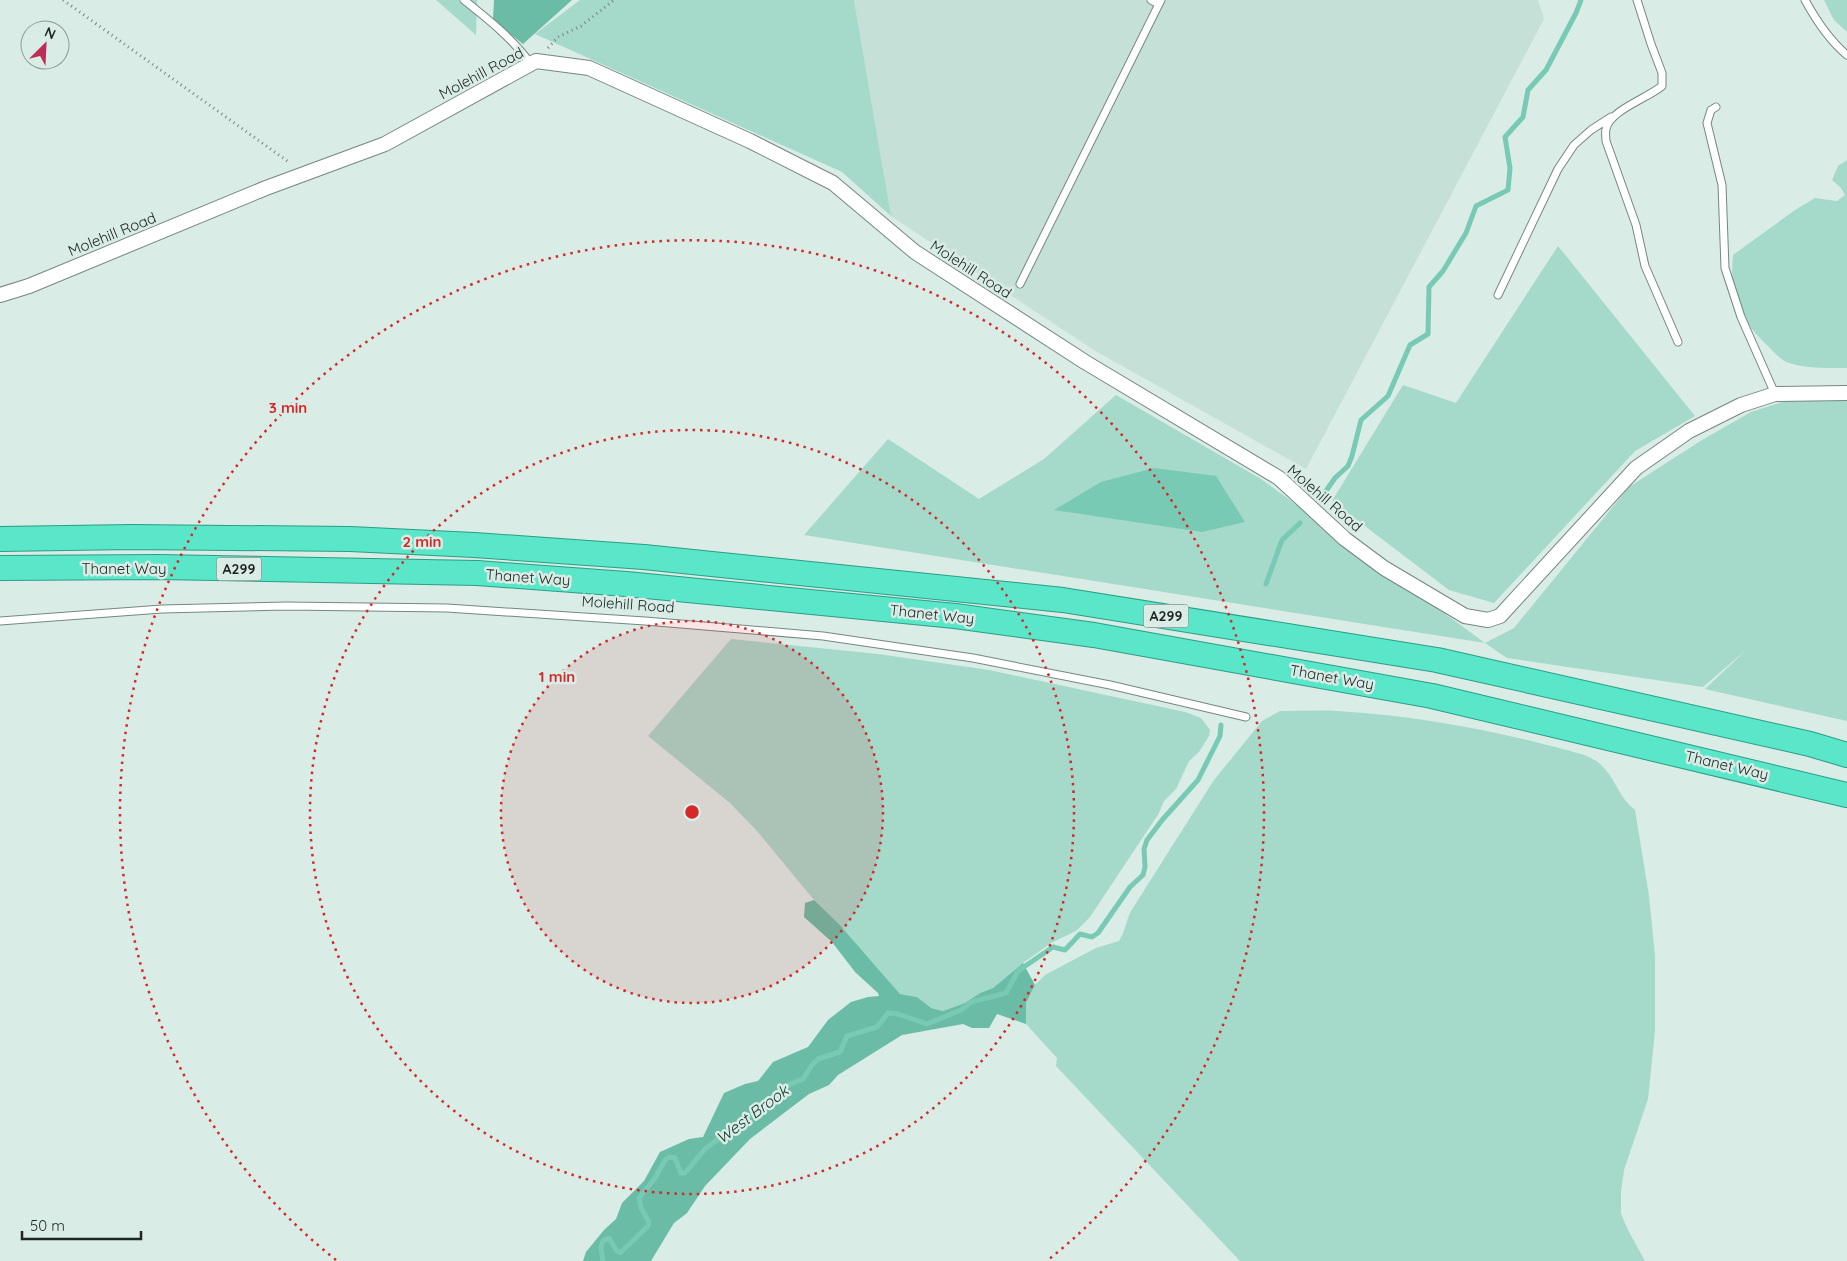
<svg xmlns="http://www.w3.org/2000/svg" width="1847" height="1261" font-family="Quicksand,sans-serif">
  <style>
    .built { fill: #c5e0d7 }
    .green { fill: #a5d9ca }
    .forest { fill: #6abca6 }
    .water { fill: #79cab4 }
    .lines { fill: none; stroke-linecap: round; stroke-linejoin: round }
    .stream { stroke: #79cab4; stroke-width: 5 }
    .service-casing { stroke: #758781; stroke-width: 9 }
    .minor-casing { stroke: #758781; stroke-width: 16 }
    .trunk-casing { stroke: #2a9e86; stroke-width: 26 }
    .path { stroke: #788581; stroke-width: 3; stroke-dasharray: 1 4; stroke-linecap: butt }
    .service { stroke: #fff; stroke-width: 7 }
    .minor { stroke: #fff; stroke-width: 14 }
    .trunk { stroke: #5ae6c8; stroke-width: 24 }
    .ring { fill: none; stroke: #d62828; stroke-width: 2.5; stroke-dasharray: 2.5 5 }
    .labels { text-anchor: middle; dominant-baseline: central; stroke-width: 5; stroke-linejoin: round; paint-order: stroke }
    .shield { fill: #d9ece6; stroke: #56615e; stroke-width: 1 }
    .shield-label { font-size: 14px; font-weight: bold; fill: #1e2523 }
    .street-label { font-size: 15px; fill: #1e2523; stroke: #d9ece6 }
    .water-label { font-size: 16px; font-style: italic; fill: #0f362d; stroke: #d9ece6 }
    .centre { fill: #d62828; stroke: #d9ece6; stroke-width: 2.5 }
    .ring-label { font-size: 15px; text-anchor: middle; font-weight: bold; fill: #d62828; stroke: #d9ece6; stroke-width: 5; stroke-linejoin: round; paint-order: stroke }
  </style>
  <rect width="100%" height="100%" fill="#d9ece6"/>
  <path class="built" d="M854,0H1538L1544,19L1306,469L1092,349L891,216Z"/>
  <path class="green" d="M436,0H477L476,35Z
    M580,0H854L891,216L842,172L535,34Z
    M1824,0H1847V32L1834,20Z
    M1847,160V368C1826,368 1806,369 1786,362C1780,359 1774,352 1769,347C1739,319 1729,296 1733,255L1795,210L1815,198L1837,201L1845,195L1841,188L1832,180L1838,166Z
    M1558,246L1695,416L1635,451L1494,603L1449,590L1332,501L1403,385L1456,403Z
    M1116,395L1261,479L1485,643L1514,628L1629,487L1702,440L1751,412L1782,402L1823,398L1847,399V721L1705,689L1747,649L1703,687L1507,658L1485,643L804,535L888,439L979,499L1044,459Z
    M731,639L878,654L989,670L1185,712L1201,718L1210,730L1209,736L1199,752L1189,761L1176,789L1164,801L1159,813L1090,917L1076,931L1051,943L1023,963L993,988L980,993L965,1003L943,1011L930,1008L917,997L900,994L839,924L814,900L757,831L730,803L648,736Z
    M1280,711C1299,711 1318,710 1337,711C1421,716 1504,732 1584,755C1592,758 1599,762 1604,768C1616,781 1620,799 1635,810L1649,896L1655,956V1031L1648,1099L1624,1170L1621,1192V1214L1629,1232L1645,1261H1240L1056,1066L1057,1058L1026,1024V1003L1035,985L1045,975L1096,948L1119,941C1125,932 1126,921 1131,911L1214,780L1262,721Z"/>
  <path class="forest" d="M494,0H572L523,44L493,20Z
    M814,900L839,924L900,994L917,997L931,1008L943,1011L965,1003L980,993L993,988L1023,963L1035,985L1026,1003V1024L997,1014L989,1028H972L963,1024L902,1035L838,1075L829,1085L809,1094L750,1139L705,1186L687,1213L674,1223L651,1261H583L586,1252L604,1230L616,1219L622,1203L644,1181L660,1152L689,1139L703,1137L724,1093L745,1084L758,1081L773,1062L808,1047L828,1020L851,1002L868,997L879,996L878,993L855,972L832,942L804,917L805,903Z"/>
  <path class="water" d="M1154,468L1216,476L1245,522L1202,532L1054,510L1101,482Z"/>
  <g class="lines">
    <path class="stream" d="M1326,491L1335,478L1348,466L1352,456L1361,420L1388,396L1410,345L1428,334L1429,287L1443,271L1466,233L1476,206L1508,190L1510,168L1505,137L1523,117L1528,90L1546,70L1576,13L1581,0
      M1266,584L1282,540L1300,523
      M603,1261L601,1247L603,1241L609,1238L617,1251L620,1253L648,1226L649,1222L641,1208L639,1198L655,1178L665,1160L669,1157L675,1158L681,1173H685L705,1149L770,1101L781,1088L803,1079L812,1065L818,1059L840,1052L847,1036L877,1027L888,1013L898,1014L927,1024L961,1010L971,1002L1006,993L1018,971L1053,947L1065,950L1080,934L1092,937L1098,933L1130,887L1143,875L1145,867L1144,849L1147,840L1163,819L1198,780L1220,736L1221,725"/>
    <defs>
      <path id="service" d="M464,0C489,20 512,38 531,64
        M1151,0L1159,4
        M1637,0L1651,44L1662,73V86C1648,98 1610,110 1606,129C1605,133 1606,138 1606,141L1636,225L1645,266L1678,342
        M1805,0C1816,20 1830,41 1847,55
        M1716,107L1711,110L1707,123L1722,185L1725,268L1741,317L1775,394
        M1020,284L1161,0
        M1498,295L1558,169L1574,145L1591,130L1611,117
        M0,621L162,609L286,606L447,608L645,621L823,636L973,658L1110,685L1246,717"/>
      <path id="minor" d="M0,295L29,286L266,188L385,144L536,61L589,68L750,141L833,183L915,252L1085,362L1279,478L1345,539L1384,568L1465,616L1488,620L1500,616L1636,468L1689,431L1741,405L1775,394L1847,393"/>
      <path id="trunk" d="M0,539L132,537L350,539L474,545L644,557L1063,600L1437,660L1810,744L1847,755
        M0,568L159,567L477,573L626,584L955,616L1094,635L1432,696L1847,795"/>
    </defs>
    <use href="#service" class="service-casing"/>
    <use href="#minor" class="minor-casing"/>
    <use href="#trunk" class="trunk-casing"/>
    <path class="path" d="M63,0L290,163
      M548,48L558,37L581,26L614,0"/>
    <use href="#service" class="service"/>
    <use href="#minor" class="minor"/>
    <use href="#trunk" class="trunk"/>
  </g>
  <circle cx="692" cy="812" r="191" fill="#d62828" fill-opacity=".12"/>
  <g class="ring">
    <circle cx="692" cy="812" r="191"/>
    <circle cx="692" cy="812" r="382"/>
    <path d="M336 1260A572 572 0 1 1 1048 1260"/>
  </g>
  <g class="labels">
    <g class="shield">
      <rect x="216.5" y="557.5" width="45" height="23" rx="4"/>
      <rect x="1143.5" y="604.5" width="45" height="23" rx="4"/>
    </g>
    <g class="shield-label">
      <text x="239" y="569">A299</text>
      <text x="1166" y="616">A299</text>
    </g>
    <g class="street-label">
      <text transform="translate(481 73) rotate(-28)">Molehill Road</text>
      <text transform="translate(112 234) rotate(-22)">Molehill Road</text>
      <text transform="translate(971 269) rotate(33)">Molehill Road</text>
      <text transform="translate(1325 498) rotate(41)">Molehill Road</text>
      <text x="124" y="568">Thanet Way</text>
      <text transform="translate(528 577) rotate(4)">Thanet Way</text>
      <text transform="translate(628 604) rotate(4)">Molehill Road</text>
      <text transform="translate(932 614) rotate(6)">Thanet Way</text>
      <text transform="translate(1332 677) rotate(10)">Thanet Way</text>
      <text transform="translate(1727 765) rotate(13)">Thanet Way</text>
    </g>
    <g class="water-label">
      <text transform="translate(752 1114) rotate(-37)">West Brook</text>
    </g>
  </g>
  <circle cx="692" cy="812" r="8" class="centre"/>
  <g class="ring-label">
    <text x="288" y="413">3 min</text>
    <text x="422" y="547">2 min</text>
    <text x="557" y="682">1 min</text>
  </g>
  <g transform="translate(45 45) rotate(24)"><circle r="24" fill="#d9ece6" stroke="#8e9c98"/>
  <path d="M0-4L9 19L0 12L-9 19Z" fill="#bc2d58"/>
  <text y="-8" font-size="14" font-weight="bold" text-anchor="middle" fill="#1e2523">N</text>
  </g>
  <path d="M22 1231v8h119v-8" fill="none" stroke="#1e2523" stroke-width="2.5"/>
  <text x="30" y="1231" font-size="15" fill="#1e2523" stroke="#d9ece6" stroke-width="4" paint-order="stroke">50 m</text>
</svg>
